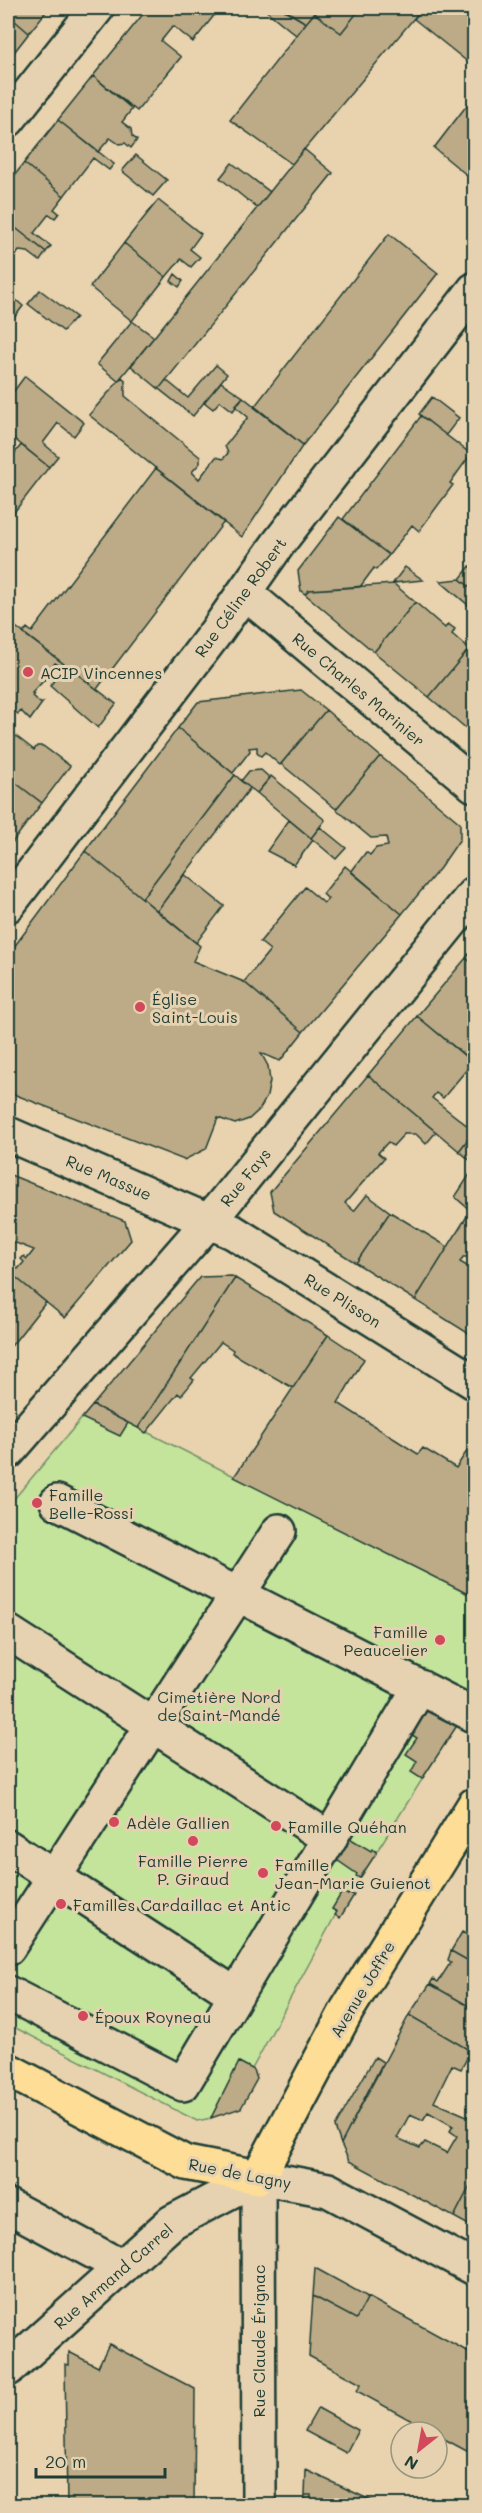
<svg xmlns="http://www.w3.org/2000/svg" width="482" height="2513" font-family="Mali,sans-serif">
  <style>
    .green { fill: #c4e49c; stroke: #729068; stroke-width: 1.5 }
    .building { fill: #bdab87; stroke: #1f3d34; stroke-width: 1.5; fill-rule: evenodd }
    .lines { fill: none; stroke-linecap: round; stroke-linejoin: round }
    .minor-casing { stroke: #1f3d34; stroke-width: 38 }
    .major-casing { stroke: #1f3d34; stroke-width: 38 }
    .minor { stroke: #e6d2b0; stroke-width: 33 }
    .major { stroke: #fedd96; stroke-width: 33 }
    .poi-dot { fill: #d1495b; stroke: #e6d2b0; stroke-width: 2 }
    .labels { text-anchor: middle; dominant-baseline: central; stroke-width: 6; stroke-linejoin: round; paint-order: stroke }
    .street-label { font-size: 16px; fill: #1f3d34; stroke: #e6d2b0 }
    .poi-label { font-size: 16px; fill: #1f3d34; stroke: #e6d2b0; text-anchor: start }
    .park-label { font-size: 16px; fill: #274539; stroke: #e6d2b0 }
  </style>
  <rect width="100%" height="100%" fill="#e9d2ae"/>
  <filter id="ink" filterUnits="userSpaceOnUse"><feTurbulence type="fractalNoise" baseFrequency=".0167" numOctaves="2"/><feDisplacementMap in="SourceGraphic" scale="12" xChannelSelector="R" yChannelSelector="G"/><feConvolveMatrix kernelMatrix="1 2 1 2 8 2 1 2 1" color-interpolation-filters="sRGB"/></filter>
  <g filter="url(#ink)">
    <path class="green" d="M93,1405L474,1597V1697L360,1878L348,1895L332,1909L337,1912L252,2069L239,2062L211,2118L197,2121L8,2024V1506Z"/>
    <path class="building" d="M8,8H49L29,33L8,15Z
      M148,8H220L193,42L173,26L161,41L181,57L137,111L93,76Z
      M263,8H281L306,23L296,35Z
      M282,8H319L306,23Z
      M319,8H361L341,33L314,13Z
      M361,8H416L420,11L292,164L230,120L314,13L341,33Z
      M423,8H474V67L414,19Z
      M8,15L29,33L8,60Z
      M93,76L132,109L122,122L131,129L132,136L137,140L131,148L125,143L119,144L110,138L98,152L58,120Z
      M474,96V181L434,148Z
      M58,120L114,164L109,170L93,158L64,196L24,163Z
      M304,149L333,173L159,389L131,366Z
      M136,155L167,180L153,196L122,171Z
      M24,163L64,196L54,209L59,213L55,218L49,214L34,233L51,246L46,252L8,222V184Z
      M232,163L270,192L257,208L220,178Z
      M158,200L201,234L190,249L200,257L191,267L181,259L166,277L124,243Z
      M8,222L46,252L40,261L28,252L19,251L8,266Z
      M389,234L438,273L303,445L254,407Z
      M124,243L166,277L132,321L90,287Z
      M175,274L183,281L179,287L171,281Z
      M40,290L76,317L63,331L28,304Z
      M8,293L23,306L8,326Z
      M132,321L154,337L118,381L97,364Z
      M216,365L227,374L193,416L159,389L166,380L188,398Z
      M25,376L84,423L74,436L58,423L43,443L58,456L49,467L8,434V399Z
      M122,377L125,380V396L200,457V463L192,472L199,479L216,457L223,459L228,453L225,446L248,417L235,406L243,397L303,445L242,537L89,415Z
      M221,382L243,397L233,411L220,401L213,409L204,402Z
      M432,397L459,418L446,435L419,414Z
      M421,416L471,454L450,483L453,485L419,531L412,525L389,555L343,519Z
      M21,445L49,467L8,520V462Z
      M156,468L224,522L97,689L23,633L27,628L32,632Z
      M339,517L389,555L376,570L374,568L360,587L309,590L305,594L301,591L298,571Z
      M474,561V590L460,579Z
      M405,567L423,580L393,583Z
      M460,579L474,590V610L440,581Z
      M394,584L415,602L374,652L305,594L309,590Z
      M415,602L445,628L448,624L455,629L452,634L469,649L429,697L374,652Z
      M8,621L116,704L98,728L50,686L63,668L55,663L46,675L47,677L32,693L34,694L32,696L40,703L43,702L30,720L21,711L18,714L8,706Z
      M469,649L474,653L470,660L474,664V735L429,697Z
      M301,690L326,710L280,765L265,752L261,756L257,753V747L249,748L250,751L233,773L178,728L198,702Z
      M326,710L380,756L336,809L281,764Z
      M178,728L235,775L142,898L85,851Z
      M8,730L34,750L37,746H43L70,766L42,803L8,777Z
      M380,756L460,823V839L440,868L402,914L351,872L366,852L370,855L376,848L388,846L386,837L371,838L336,809Z
      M261,770L270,778L257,793L241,781L249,771Z
      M235,775L250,788L157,911L142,898Z
      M271,776L325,820L311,838L257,793Z
      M8,777L42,803L8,848Z
      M289,820L313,840L294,865L267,851Z
      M320,827L346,848L336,859L311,838Z
      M85,851L200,946L193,961L244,982L303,1032L280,1061L261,1053L268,1066L270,1081L267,1096L260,1109L249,1119L235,1124L218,1118L206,1149L184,1160L8,1092V955Z
      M345,866L402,914L303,1032L244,982L270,950L260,942L305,887L324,903L328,899L323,894Z
      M184,874L224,906L196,943L157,911Z
      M474,947V965L466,958Z
      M466,958L474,965V1056L471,1061L417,1016Z
      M417,1016L473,1062L443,1098L436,1093L432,1098L474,1131L459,1151L368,1075Z
      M368,1075L436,1132L426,1144L416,1134H404L393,1146L388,1142L378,1153L384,1158L345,1203L354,1211L367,1195L390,1212L356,1263L274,1211L270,1192Z
      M472,1134L474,1136V1156L471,1161L459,1151Z
      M474,1168V1205L471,1211L455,1197Z
      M8,1174L125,1221L131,1240L65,1318L8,1271V1255L11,1258L8,1261L18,1269L24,1262L21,1259L24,1256L27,1259L34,1250L8,1240Z
      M474,1205V1250L469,1257H463L460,1262L474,1270V1337L415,1300Z
      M390,1212L448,1247L415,1300L356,1263Z
      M8,1271L46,1302L8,1350Z
      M232,1276L235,1278L138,1428L93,1405L200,1277Z
      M235,1278L328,1335L293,1388L232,1353L233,1350L221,1342L191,1378L194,1380L181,1396L178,1393L146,1433L138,1428Z
      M328,1335L364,1359L338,1403L418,1454L423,1448L456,1468L474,1440V1597L234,1477Z
      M93,1405L128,1423L120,1436L82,1418Z
      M419,1704L431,1712L432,1709L462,1718L422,1779L411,1772L417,1761L406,1754L417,1738L403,1729Z
      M346,1836L371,1851L372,1849L377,1852L360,1878L356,1876L357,1874L334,1858Z
      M342,1892L348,1895L350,1893L354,1895L340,1918L335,1915L337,1912L332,1909Z
      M462,1932L471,1937L474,1932V1964L451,1951Z
      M451,1951L474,1964V2009L430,1984L433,1979L438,1982L451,1962L448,1960Z
      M430,1984L474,2009V2053L409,2015Z
      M409,2015L471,2051L461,2069L452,2065L434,2102L474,2119V2178L454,2217L349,2161L341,2144ZM428,2112L453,2126L450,2131L457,2136L447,2153L425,2142L420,2148L397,2138L410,2114L423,2120Z
      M375,2057L383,2062L341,2144L335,2127Z
      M239,2062L254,2070L257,2079L241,2108L211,2118Z
      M474,2178V2228L454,2217Z
      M315,2268L368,2297L356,2319L313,2296Z
      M313,2296L356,2319L368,2297L474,2355V2455L437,2435V2432H432L357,2391L361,2384L309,2356Z
      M109,2344L195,2389L194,2506H67L65,2364L69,2365V2352L98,2367Z
      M318,2408L358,2430L346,2453L305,2431Z
      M306,2470L383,2506H311V2495H305Z
      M305,2495H311V2506H305Z"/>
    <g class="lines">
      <defs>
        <path id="minor" d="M8,120L97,8
          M244,592L474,785
          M8,905L216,632L278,544L474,290
          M8,1134L233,1232L474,1382
          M8,1452L210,1220L474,894
          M57,1502L474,1715
          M8,1632L330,1839
          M8,1847L236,1995
          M8,1948L279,1531
          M8,1993L183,2084L420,1687
          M258,2177L259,2506
          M258,2177L328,2190L474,2268
          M8,2206L122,2267
          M8,2369L172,2222L258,2177"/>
        <path id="major" d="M8,2070L186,2163L258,2177L347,2010L474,1805"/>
      </defs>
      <use href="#minor" class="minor-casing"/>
      <use href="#major" class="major-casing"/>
      <use href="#minor" class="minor"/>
      <use href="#major" class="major"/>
    </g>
  </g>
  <g class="poi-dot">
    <circle cx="28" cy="672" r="6"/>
    <circle cx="140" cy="1007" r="6"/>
    <circle cx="37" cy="1503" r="6"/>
    <circle cx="440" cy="1640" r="6"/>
    <circle cx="114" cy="1822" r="6"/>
    <circle cx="276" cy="1826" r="6"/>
    <circle cx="193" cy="1841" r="6"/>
    <circle cx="263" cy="1873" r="6"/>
    <circle cx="61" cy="1904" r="6"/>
    <circle cx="83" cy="2016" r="6"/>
  </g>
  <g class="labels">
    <g class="street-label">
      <text transform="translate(240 597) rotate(-54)">Rue Céline Robert</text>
      <text transform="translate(359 689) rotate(40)">Rue Charles Marinier</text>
      <text transform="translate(109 1177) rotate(23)">Rue Massue</text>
      <text transform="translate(245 1177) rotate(-51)">Rue Fays</text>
      <text transform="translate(343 1300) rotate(32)">Rue Plisson</text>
      <text transform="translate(362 1989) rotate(-59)">Avenue Joffre</text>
      <text transform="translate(240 2173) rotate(11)">Rue de Lagny</text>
      <text transform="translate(113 2276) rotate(-41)">Rue Armand Carrel</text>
      <text transform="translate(258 2341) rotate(-90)">Rue Claude Érignac</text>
    </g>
    <g class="poi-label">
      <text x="40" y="672">ACIP Vincennes</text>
      <text x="152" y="998">Église<tspan x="152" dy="18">Saint-Louis</tspan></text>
      <text x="49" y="1494">Famille<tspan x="49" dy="18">Belle-Rossi</tspan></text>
      <text x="428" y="1631" text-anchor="end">Famille<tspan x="428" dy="18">Peaucelier</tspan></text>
      <text x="126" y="1822">Adèle Gallien</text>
      <text x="288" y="1826">Famille Quéhan</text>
      <text x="193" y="1860" text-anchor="middle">Famille Pierre<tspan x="193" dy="18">P. Giraud</tspan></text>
      <text x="275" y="1864">Famille<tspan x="275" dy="18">Jean-Marie Guienot</tspan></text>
      <text x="73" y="1904">Familles Cardaillac et Antic</text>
      <text x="95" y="2016">Époux Royneau</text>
    </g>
    <g class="park-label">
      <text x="219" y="1696">Cimetière Nord<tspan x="219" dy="18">de Saint-Mandé</tspan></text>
    </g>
  </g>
  <rect width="482" height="2513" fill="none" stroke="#e6d2b0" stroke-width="30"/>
  <rect x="15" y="15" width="452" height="2483" fill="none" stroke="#1f3d34" stroke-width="2" filter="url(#ink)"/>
  <g transform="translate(419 2450) rotate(211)"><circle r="28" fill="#e6d2b0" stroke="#96967e" stroke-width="1.5"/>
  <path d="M0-4.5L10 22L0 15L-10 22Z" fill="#d1495b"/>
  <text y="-9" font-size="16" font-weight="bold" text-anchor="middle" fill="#1f3d34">N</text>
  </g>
  <path d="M36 2468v9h129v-9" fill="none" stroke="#1f3d34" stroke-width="3"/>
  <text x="45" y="2468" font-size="18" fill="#1f3d34" stroke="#e6d2b0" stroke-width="4.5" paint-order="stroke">20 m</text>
</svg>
